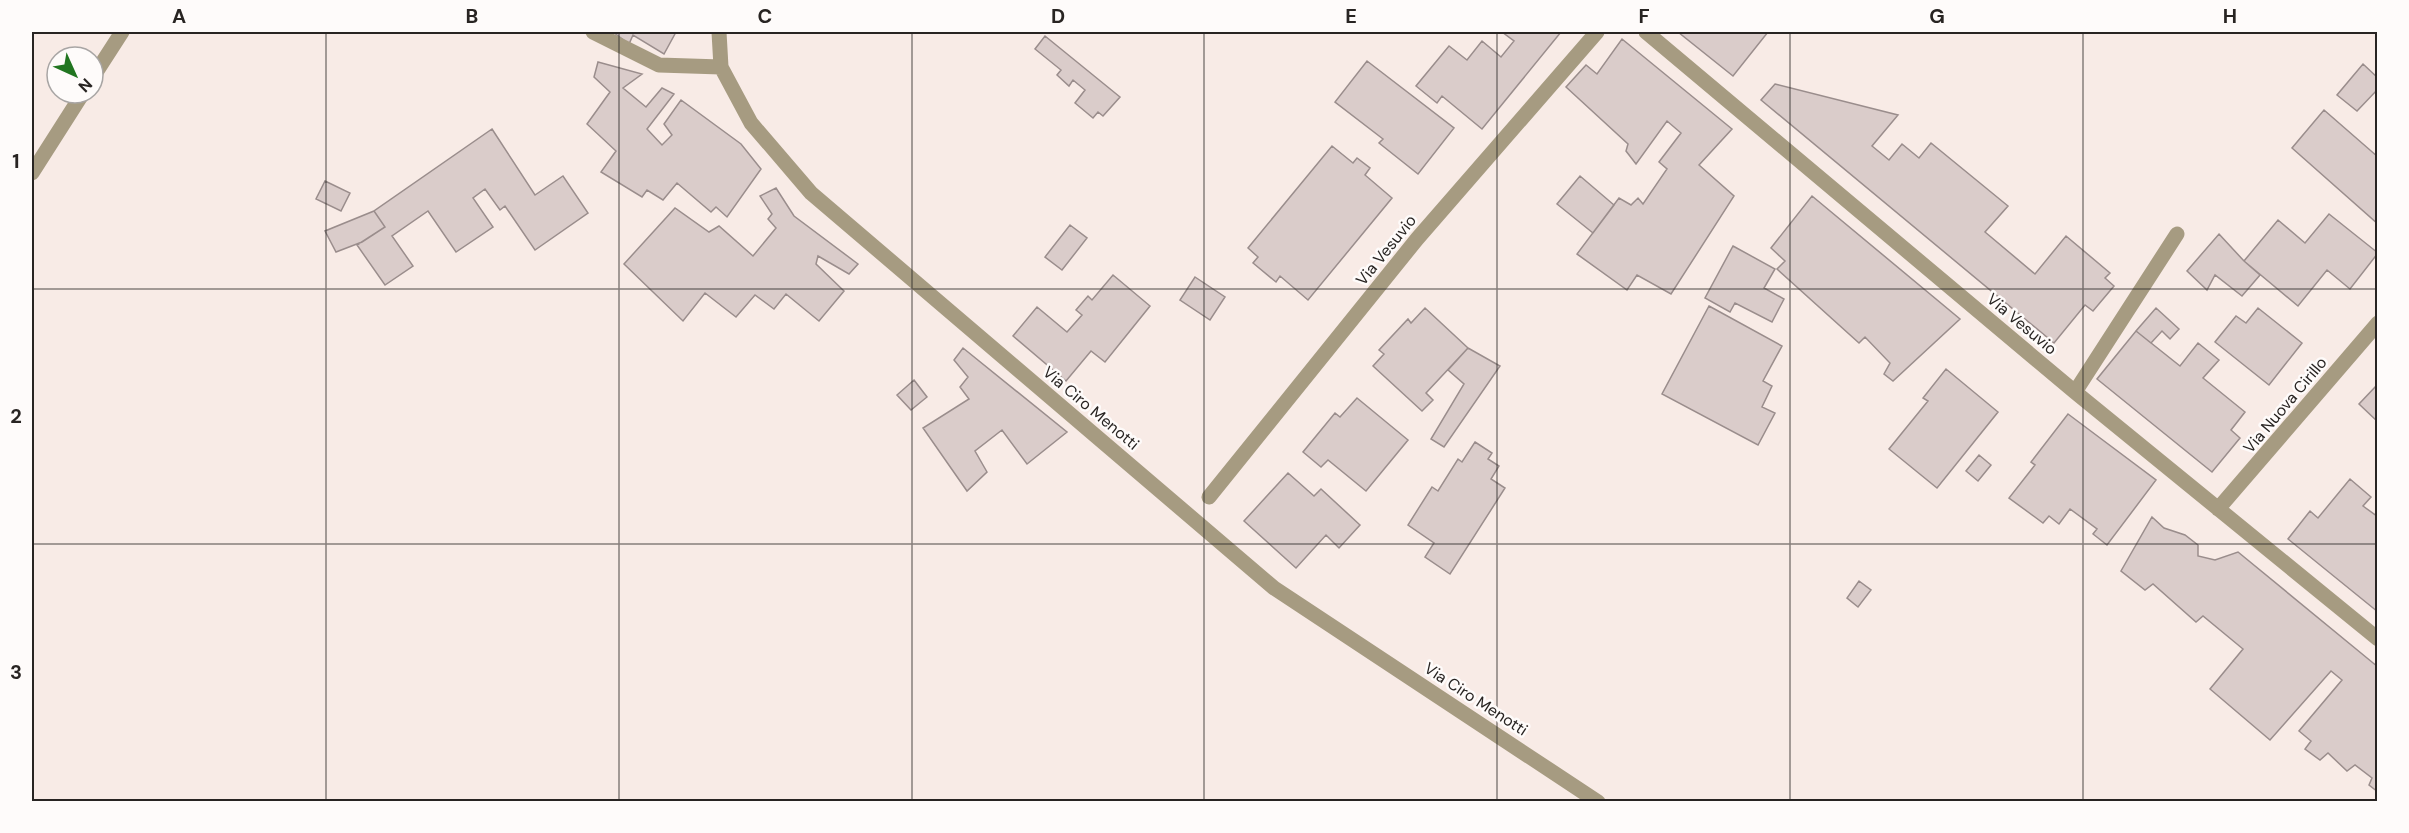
<svg xmlns="http://www.w3.org/2000/svg" width="2409" height="833" font-family="'DM Sans',sans-serif">
  <style>
    .building { fill: #daccca; stroke: #9a8d8c; stroke-width: 1.5 }
    .lines { fill: none; stroke-linecap: round; stroke-linejoin: round }
    .minor { stroke: #a69b81; stroke-width: 15 }
    .grid { fill: none; stroke: #282422; stroke-width: 1.5; stroke-opacity: 0.55 }
    .labels { text-anchor: middle; dominant-baseline: central; stroke-width: 5; stroke-linejoin: round; paint-order: stroke }
    .street-label { font-size: 16px; fill: #282422; stroke: #fefbfa }
    .neatline { fill: none; stroke: #282422; stroke-width: 2 }
    .grid-label { font-size: 20px; text-anchor: middle; font-weight: bold; fill: #282422 }
  </style>
  <rect width="100%" height="100%" fill="#f8ebe6"/>
  <path class="building" d="M613,32H676L664,54L633,35L629,44Z
    M1502,32H1561L1482,129L1442,96L1437,103L1416,86L1449,46L1467,60L1482,41L1501,57L1514,41Z
    M1678,32H1768L1733,76Z
    M1045,36L1120,97L1103,116L1098,112L1093,118L1075,103L1085,90L1073,80L1069,86L1057,75L1061,70L1035,49Z
    M1622,39L1732,129L1699,165L1734,196L1671,294L1637,275L1627,290L1577,254L1619,198L1631,205L1638,198L1643,204L1667,169L1659,162L1681,133L1667,121L1636,164L1626,151L1628,144L1566,87L1586,65L1597,74Z
    M1367,61L1454,128L1418,174L1379,143L1383,139L1335,102Z
    M598,62L642,74L623,88L646,107L662,88L674,94L647,129L662,145L672,135L664,124L681,100L741,144L761,169L727,217L716,207L711,212L677,183L663,200L647,190L642,197L601,172L616,151L587,124L610,92L594,77Z
    M2363,64L2378,78V89L2357,111L2337,95Z
    M1775,84L1898,115L1872,146L1889,160L1902,144L1919,158L1931,143L2008,206L1985,232L2035,274L2066,236L2110,273L2105,278L2114,286L2093,311L2085,305L2054,343L1761,100Z
    M2324,110L2378,157V224L2292,148Z
    M492,129L535,195L563,176L588,213L535,250L505,206L500,210L485,189L473,198L493,227L456,252L428,211L392,236L413,266L385,285L357,245L385,227L374,211Z
    M1332,146L1353,163L1357,158L1370,168L1365,175L1392,198L1308,300L1280,276L1276,282L1253,263L1258,257L1248,248Z
    M1580,176L1614,205L1593,233L1557,204Z
    M325,181L350,193L341,211L316,199Z
    M776,188L794,216L858,264L849,274L818,256L816,264L844,291L819,321L786,294L774,309L755,295L736,317L705,293L683,321L624,264L675,208L709,232L719,226L753,256L776,228L768,219L772,214L760,196Z
    M1812,196L1960,319L1893,381L1884,374L1890,363L1865,337L1859,343L1777,269L1785,261L1771,248Z
    M374,211L385,227L362,242L336,252L325,231Z
    M2329,214L2378,253L2350,289L2327,270L2298,306L2244,261L2278,220L2305,243Z
    M1070,225L1087,238L1062,270L1045,257Z
    M2219,234L2244,261L2260,275L2242,296L2215,275L2207,290L2187,271Z
    M1733,246L1775,269L1764,288L1784,299L1772,322L1735,303L1730,312L1705,298Z
    M1113,275L1150,306L1105,362L1091,351L1066,381L1013,336L1037,307L1067,332L1082,315L1076,310L1088,296L1092,300Z
    M1195,277L1225,297L1210,320L1180,300Z
    M1709,306L1782,346L1763,381L1772,386L1762,407L1775,413L1758,445L1662,394Z
    M1425,308L1468,348L1426,393L1433,400L1422,411L1373,366L1384,354L1379,350L1408,319L1411,323Z
    M2156,308L2179,329L2170,339L2162,331L2151,343L2136,331Z
    M2258,308L2302,343L2269,385L2215,342L2236,316L2246,323Z
    M2136,331L2180,366L2198,343L2219,360L2203,378L2245,412L2231,430L2240,438L2212,472L2097,379Z
    M963,348L1067,432L1027,464L1002,430L975,451L987,472L967,491L923,428L969,399L960,387L968,377L954,360Z
    M1468,348L1500,366L1444,447L1431,439L1464,384L1448,370Z
    M1946,369L1998,412L1937,488L1889,449L1928,401L1923,398Z
    M914,380L927,397L911,410L897,395Z
    M2378,384V422L2359,404Z
    M1357,398L1408,440L1366,491L1328,460L1321,467L1303,452L1335,413L1340,417Z
    M2068,414L2156,480L2107,545L2093,534L2097,529L2070,509L2059,524L2049,516L2043,523L2009,498L2035,465L2031,462Z
    M1475,442L1492,453L1488,459L1499,466L1491,479L1505,488L1450,574L1425,557L1434,543L1408,525L1432,487L1438,491L1458,459L1462,462Z
    M1979,455L1991,465L1978,481L1966,471Z
    M1288,473L1314,496L1321,489L1360,525L1339,548L1326,535L1296,568L1244,521Z
    M2350,479L2371,497L2363,506L2378,517V612L2288,539L2310,511L2318,518Z
    M2152,517L2164,528L2185,535L2198,545V556L2215,560L2238,552L2378,667V792L2369,785L2372,778L2355,765L2347,771L2328,753L2320,760L2305,749L2311,741L2299,731L2342,680L2331,671L2270,740L2210,689L2243,649L2203,616L2196,622L2153,584L2145,590L2121,571Z
    M1859,581L1871,590L1858,607L1847,598Z"/>
  <g class="lines">
    <path class="minor" d="M593,32L659,65L721,67
      M719,32L721,67L751,123L811,193L1274,588L1598,802
      M1646,32L2075,392L2378,639
      M93,77L122,32
      M32,173L83,93
      M2075,392L2177,234
      M1209,497L1417,239L1597,32
      M2218,509L2378,323"/>
  </g>
  <path class="grid" d="M326,32V802M619,32V802M912,32V802M1204,32V802M1497,32V802M1790,32V802M2083,32V802M32,289H2378M32,544H2378"/>
  <g class="labels">
    <g class="street-label">
      <text transform="translate(1386 250) rotate(-51)">Via Vesuvio</text>
      <text transform="translate(2022 324) rotate(40)">Via Vesuvio</text>
      <text transform="translate(2285 405) rotate(-50)">Via Nuova Cirillo</text>
      <text transform="translate(1091 408) rotate(40)">Via Ciro Menotti</text>
      <text transform="translate(1476 699) rotate(33)">Via Ciro Menotti</text>
    </g>
  </g>
  <rect width="2409" height="833" fill="none" stroke="#fefbfa" stroke-width="66"/>
  <g transform="translate(75 75) rotate(135)"><circle r="28" fill="#fefbfa" stroke="#a8a5a4" stroke-width="1.5"/>
  <path d="M0-4.5L10 22L0 15L-10 22Z" fill="#217520"/>
  <text y="-9" font-size="16" font-weight="bold" text-anchor="middle" fill="#282422">N</text>
  </g>
  <rect x="33" y="33" width="2343" height="767" class="neatline"/>
  <g class="grid-label">
    <text x="179" y="23">A</text>
    <text x="472" y="23">B</text>
    <text x="765" y="23">C</text>
    <text x="1058" y="23">D</text>
    <text x="1351" y="23">E</text>
    <text x="1644" y="23">F</text>
    <text x="1937" y="23">G</text>
    <text x="2230" y="23">H</text>
    <text x="16" y="168">1</text>
    <text x="16" y="423">2</text>
    <text x="16" y="679">3</text>
  </g>
</svg>
